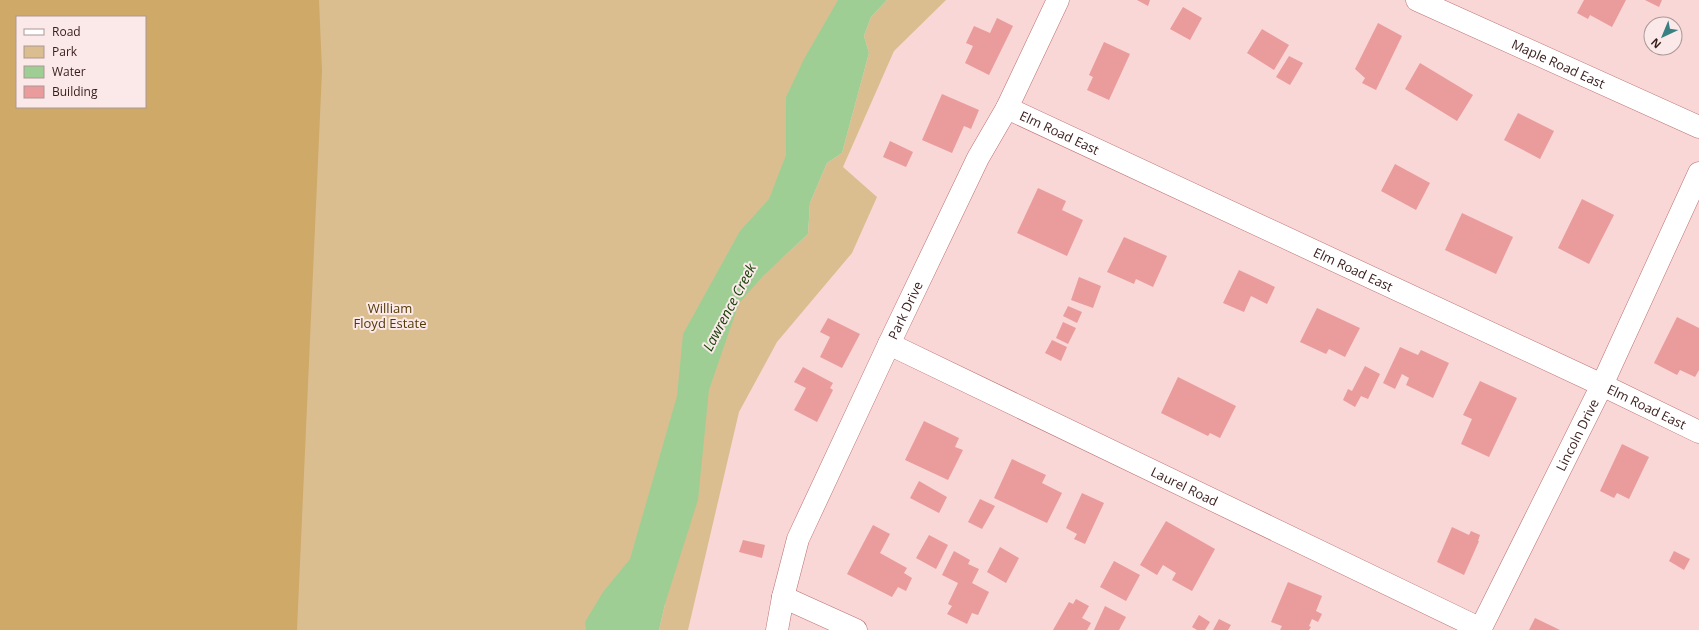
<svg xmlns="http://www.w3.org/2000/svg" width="1699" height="630" font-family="'Open Sans',sans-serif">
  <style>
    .green { fill: #dbbe8f; fill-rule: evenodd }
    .forest { fill: #cea968; fill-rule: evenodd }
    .water { fill: #9fce95 }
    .building { fill: #ea9b9b }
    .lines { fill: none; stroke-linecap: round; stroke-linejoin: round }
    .minor-casing { stroke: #bb7171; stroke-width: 23 }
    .minor { stroke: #fff; stroke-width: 22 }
    .labels { text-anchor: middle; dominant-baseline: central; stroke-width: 4; stroke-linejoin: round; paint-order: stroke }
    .street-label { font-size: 13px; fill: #381b1b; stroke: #fae9e8 }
    .park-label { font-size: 13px; fill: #533903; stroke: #fae9e8 }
    .water-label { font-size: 14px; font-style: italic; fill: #103e03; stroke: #fae9e8 }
  </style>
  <rect width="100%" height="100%" fill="#f9d7d6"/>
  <path class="green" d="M0,0H868L781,259L808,234L810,203L827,163L842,153L869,53L864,36L871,17L887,0H946L894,51L843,167L877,197L852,253L777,342L739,412L688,630H659L665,604L631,630H0ZM17,17H145V107H17Z"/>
  <path class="forest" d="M0,0H319L322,71L297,630H0ZM17,17H145V107H17Z"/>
  <path class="water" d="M838,0H887L871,17L864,36L869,53L842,153L827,163L810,203L808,234L763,276L739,303L709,390L698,500L665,604L659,630H586L585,622L603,592L630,559L677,396L683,334L740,231L769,199L786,155V97L804,59Z"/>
  <path class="building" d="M1137,0H1150L1148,6Z
    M1584,0H1626L1612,27L1590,15L1588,19L1577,13Z
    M1645,0H1662L1659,7Z
    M1183,7L1202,18L1190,40L1170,29Z
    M997,18L1013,26L989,75L965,63L973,46L966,43L974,26L990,33Z
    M1378,23L1402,36L1376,90L1362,83L1365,78L1355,69Z
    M1262,29L1289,45L1274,70L1247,53Z
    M1104,42L1130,54L1109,100L1087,90L1093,77L1089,75Z
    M1289,56L1303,63L1290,85L1276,77Z
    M1420,63L1473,95L1457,121L1405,89Z
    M942,94L979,110L971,129L964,126L952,153L922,140Z
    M1518,113L1554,131L1540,159L1504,140Z
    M890,141L913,152L906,167L883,157Z
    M1395,164L1430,183L1416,210L1381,191Z
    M1038,188L1066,201L1062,210L1083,220L1067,256L1017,233Z
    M1582,199L1614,215L1589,264L1558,248Z
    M1462,213L1513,237L1496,274L1445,250Z
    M1124,237L1167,256L1153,287L1136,279L1134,284L1107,272Z
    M1239,270L1275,287L1267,304L1251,296L1244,312L1223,303Z
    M1079,277L1101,286L1093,308L1071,300Z
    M1068,306L1082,312L1077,323L1063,316Z
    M1317,308L1360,328L1345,357L1329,349L1326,354L1300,342Z
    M1677,317L1699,328V370L1695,377L1680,370L1677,375L1654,363Z
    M828,318L860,334L842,368L820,357L830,337L820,332Z
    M1063,322L1076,328L1068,344L1056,338Z
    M1052,340L1067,347L1061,361L1045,353Z
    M1400,347L1418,355L1421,350L1449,363L1433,398L1406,385L1409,378L1402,374L1395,389L1383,383Z
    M1365,366L1380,374L1368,399L1361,396L1355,407L1343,400L1348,389L1352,391Z
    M803,367L833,383L830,388L833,390L817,422L794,410L806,388L794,382Z
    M1178,377L1236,406L1220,438L1210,433L1208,436L1161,413Z
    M1480,381L1517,398L1489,457L1461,444L1472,419L1463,415Z
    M924,421L959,438L955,447L963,450L948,480L905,460Z
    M1622,444L1649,457L1629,499L1617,493L1614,498L1600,491Z
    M1012,459L1046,475L1042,483L1062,493L1047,523L994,498Z
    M919,481L947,497L939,513L910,498Z
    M1082,493L1104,503L1085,544L1074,539L1077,534L1066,528Z
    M980,499L995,506L982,529L968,522Z
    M1166,521L1215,549L1192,591L1172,580L1176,573L1163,565L1157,575L1140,565Z
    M873,525L890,534L880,553L907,568L904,573L912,578L906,591L898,587L892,597L847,574Z
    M1452,527L1469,535L1471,531L1480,535L1478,541H1479L1464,575L1437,562Z
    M929,535L948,545L936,569L916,558Z
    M743,540L765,545L762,558L739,552Z
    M1000,547L1019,558L1006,583L987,572Z
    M954,551L970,560L968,564L979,569L972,583L989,592L978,615L972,613L967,624L947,614L952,606L948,604L958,583L942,575Z
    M1674,551L1690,559L1684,570L1669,561Z
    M1114,561L1140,575L1126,601L1100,587Z
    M1288,582L1322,596L1316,611L1322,614L1318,622L1312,619L1309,626L1311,627L1309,630H1280L1282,626L1271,622Z
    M1076,599L1089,606L1082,618L1091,623L1087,630H1053L1069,602L1073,604Z
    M1105,606L1126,617L1119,630H1094Z
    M1199,615L1210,622L1205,630H1197L1192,627Z
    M1535,618L1560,630H1529Z
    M1219,619L1231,625L1228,630H1213Z"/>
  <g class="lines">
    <defs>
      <g id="minor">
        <path id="s1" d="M1417,0L1699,127"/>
        <path id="s2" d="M1007,108L1602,385L1699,432"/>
        <path id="s3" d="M889,344L1481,629"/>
        <path d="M783,597L856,630"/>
        <path id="s4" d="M777,630L783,597L798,539L889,344L978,158L1007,108L1058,0"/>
        <path id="s5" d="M1480,630L1602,385L1699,173"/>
      </g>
    </defs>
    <use href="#minor" class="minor-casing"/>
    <use href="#minor" class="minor"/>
  </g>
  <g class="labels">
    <g class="street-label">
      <text stroke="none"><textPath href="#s1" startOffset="155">Maple Road East</textPath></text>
      <text stroke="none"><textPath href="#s2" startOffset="58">Elm Road East</textPath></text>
      <text stroke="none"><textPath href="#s2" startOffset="382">Elm Road East</textPath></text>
      <text stroke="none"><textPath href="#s4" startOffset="346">Park Drive</textPath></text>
      <text stroke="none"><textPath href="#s2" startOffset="706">Elm Road East</textPath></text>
      <text stroke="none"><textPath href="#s5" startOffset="218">Lincoln Drive</textPath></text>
      <text stroke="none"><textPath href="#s3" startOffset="328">Laurel Road</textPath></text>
    </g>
    <g class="park-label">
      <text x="390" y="308">William<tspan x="390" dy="15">Floyd Estate</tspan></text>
    </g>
    <g class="water-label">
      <text transform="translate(729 307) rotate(-62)">Lawrence Creek</text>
    </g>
  </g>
  <rect x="16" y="16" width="130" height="92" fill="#fae9e8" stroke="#ac9796"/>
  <rect x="24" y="29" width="20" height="6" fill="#ffffff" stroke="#ac9796"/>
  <text x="52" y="36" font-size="12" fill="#381b1b">Road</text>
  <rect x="24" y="46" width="20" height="12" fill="#dbbe8f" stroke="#ac9796"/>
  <text x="52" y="56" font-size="12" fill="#381b1b">Park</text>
  <rect x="24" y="66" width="20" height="12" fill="#9fce95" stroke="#ac9796"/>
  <text x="52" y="76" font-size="12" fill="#381b1b">Water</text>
  <rect x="24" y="86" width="20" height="12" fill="#ea9b9b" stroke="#ac9796"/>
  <text x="52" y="96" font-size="12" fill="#381b1b">Building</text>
  <g transform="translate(1663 36) rotate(224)"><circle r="19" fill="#fae9e8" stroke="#ac9796"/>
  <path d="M0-3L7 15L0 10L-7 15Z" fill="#378084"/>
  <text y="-6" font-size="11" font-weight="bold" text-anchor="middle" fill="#381b1b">N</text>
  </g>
</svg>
